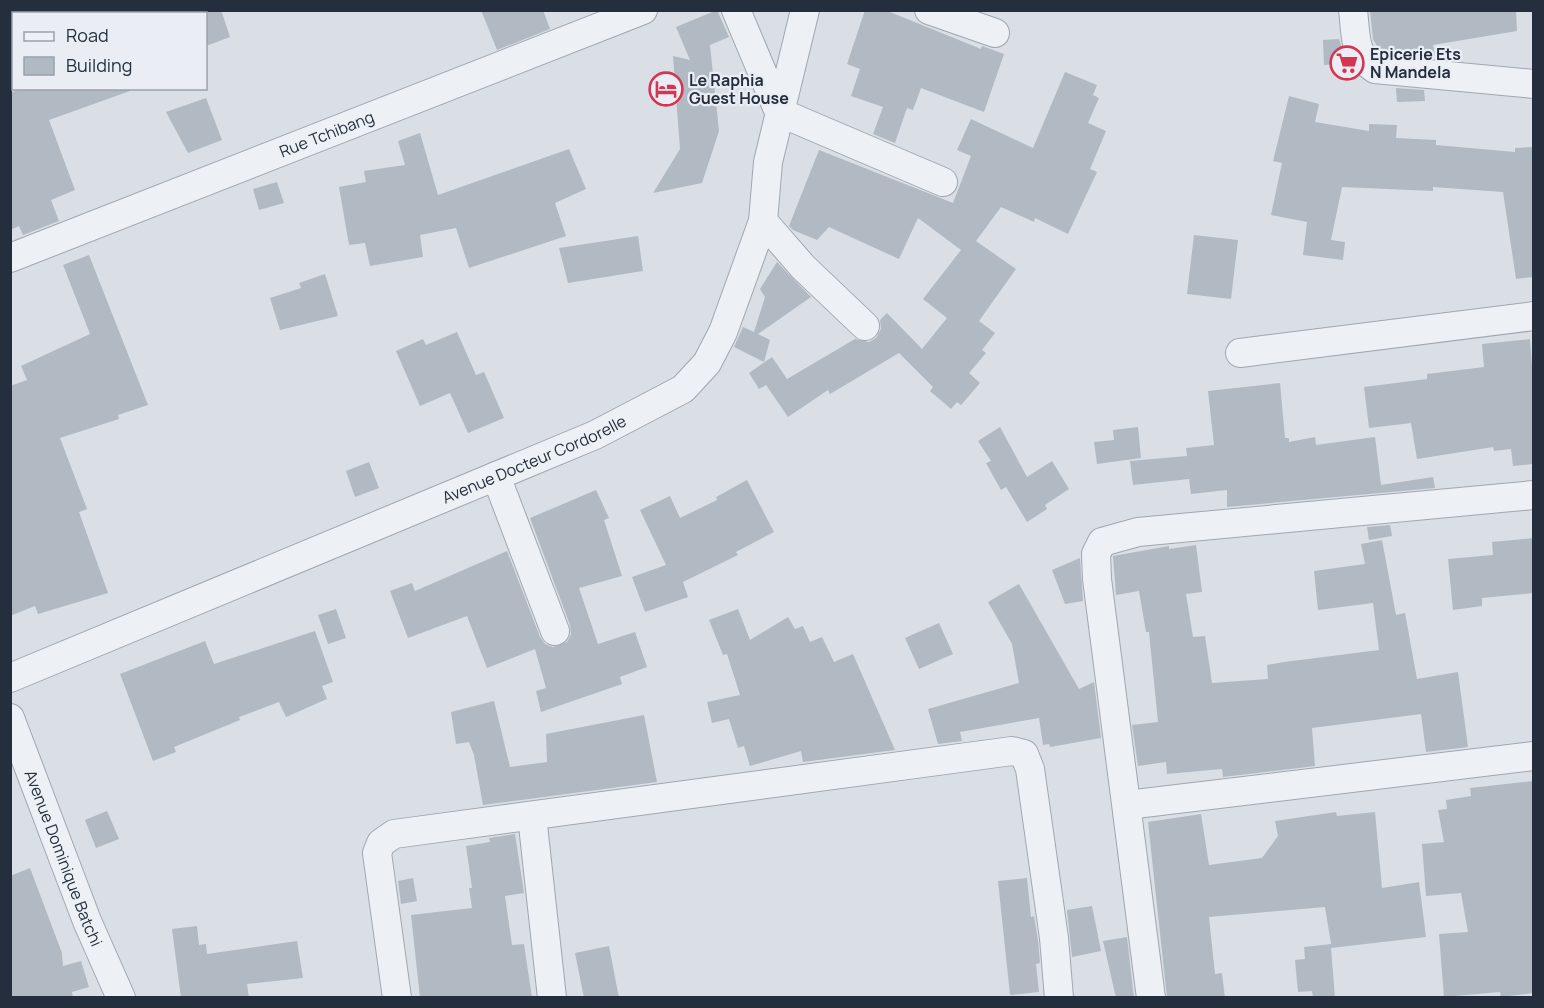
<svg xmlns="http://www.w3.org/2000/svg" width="1544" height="1008" font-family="Manrope,sans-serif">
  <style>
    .building { fill: #b1b9c3 }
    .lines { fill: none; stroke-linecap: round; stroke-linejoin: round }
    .minor-casing { stroke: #a0a6b0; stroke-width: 30 }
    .minor { stroke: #edf0f5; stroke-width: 28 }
    .labels { text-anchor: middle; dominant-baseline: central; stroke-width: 4.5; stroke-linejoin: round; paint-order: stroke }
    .poi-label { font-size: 16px; font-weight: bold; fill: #242e3d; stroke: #eaeef4; text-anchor: start }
    .street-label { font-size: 16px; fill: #242e3d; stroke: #eaeef4 }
  </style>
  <rect width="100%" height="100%" fill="#dadfe6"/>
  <path class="building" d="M206,10H221L230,37L206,46Z
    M481,10H543L550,29L497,50Z
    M717,10L729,37L710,45L719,131L702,183L653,193L680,149L673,56L690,60L676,27Z
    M865,10H885L981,49L982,46L1004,54L984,112L921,88L913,110L907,108L895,143L873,134L883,107L851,96L860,69L847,64Z
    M1370,10H1516L1517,31L1433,45L1435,55L1423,57L1381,53L1373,39Z
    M1339,39L1347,63L1324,65L1323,40Z
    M1065,72L1097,85L1093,95L1099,98L1088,123L1106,131L1090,169L1097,172L1068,234L1035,218L1034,222L1001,207L976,241L1016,269L979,321L995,333L982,350L986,353L969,373L980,383L961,405L957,402L951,409L930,391L933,387L899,353L830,394L828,390L788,417L766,385L759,389L749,373L772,357L787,379L855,339L869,342L876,338L881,329L880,320L887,313L922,349L947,318L923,299L961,250L918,218L899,259L829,227L817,240L793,230L789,226L819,150L953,203L971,156L957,150L971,119L1033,148Z
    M23,88H129L130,91L49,120L75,190L51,200L59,221L23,235L19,226L10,230V93Z
    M1396,88L1424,90L1425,101L1397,102Z
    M1289,96L1319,104L1315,122L1369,131V124L1397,125L1396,138L1436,140V145L1515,152V148L1533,147V277L1516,279L1503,192L1433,187V191L1342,187L1331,240L1345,242L1343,260L1303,255L1307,222L1271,215L1282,163L1273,161Z
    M206,98L222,140L188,153L166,112Z
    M420,133L438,195L569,149L586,189L555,203L566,236L469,268L456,228L420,235L423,257L370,266L365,243L349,245L339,187L366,182L364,171L405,165L398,141Z
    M277,182L284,203L259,210L253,189Z
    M1194,235L1238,240L1231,299L1187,294Z
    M638,236L643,271L568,283L559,248Z
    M89,255L148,405L118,415L119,419L60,438L87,509L79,512L108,593L38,614L35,606L10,616V386L27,380L21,366L90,334L63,265Z
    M777,262L811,297L758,334L770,340L764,362L734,347L743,327L754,332L765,297L760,289Z
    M325,274L338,316L280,330L270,298L301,288L299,283Z
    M457,332L476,375L484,372L504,418L468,433L450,393L420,406L396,351L423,339L426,345Z
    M1530,339L1533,379V464L1513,466L1511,449L1494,451L1493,447L1417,459L1411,423L1369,428L1364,387L1427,379V374L1484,367L1482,344Z
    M1280,383L1285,438H1289V442L1315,437L1316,445L1375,437L1381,485L1433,477L1435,488L1227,507V490L1191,494L1189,479L1133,485L1130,461L1187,456L1186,448L1214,445L1208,391Z
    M1000,427L1027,477L1052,461L1069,489L1045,505L1047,509L1027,522L1006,487L1001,490L986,463L991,461L978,441Z
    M1138,427L1141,458L1097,464L1094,442L1114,440L1113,430Z
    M369,462L379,488L355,497L346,471Z
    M747,480L774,532L736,552L738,555L683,582L688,597L645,612L632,577L666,565L640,510L670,496L680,518L717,500L716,497Z
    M596,490L609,518L604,520L622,576L579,588L598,644L635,632L647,667L620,677L622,684L541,712L536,691L546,688L535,649L487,668L467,616L408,638L390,591L412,583L415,591L507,551L540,637L545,644L553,647L567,642L571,634L570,625L530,518Z
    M1390,525L1392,536L1369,540L1367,527Z
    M1533,538V593L1482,598V606L1453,610L1448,559L1493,555L1492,542Z
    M1382,540L1396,615L1405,613L1417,679L1458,672L1468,747L1426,752L1421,714L1312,728L1315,766L1223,777L1222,769L1167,774L1166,762L1138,766L1132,725L1158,722L1149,632H1146L1139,591L1116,595L1113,556L1169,546V549L1196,545L1202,592L1186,594L1193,637L1205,636L1212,683L1268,679L1267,665L1284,662L1379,650L1373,603L1318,610L1314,571L1365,564L1361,544Z
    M1080,558L1083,601L1065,604L1052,570Z
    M1019,584L1079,689L1094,682L1101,738L1050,747L1049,744L1043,745L1039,718L960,732L962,741L938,744L928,709L1019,683L1012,644L988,602Z
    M336,609L346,638L328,644L318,615Z
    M738,609L750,640L788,617L795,629L803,626L810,642L822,637L834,662L853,654L895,750L803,762L801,751L750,766L744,746L738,748L729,719L712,723L707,702L740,695L727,654L723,655L709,620Z
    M939,623L953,654L919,669L905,638Z
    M315,631L333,682L322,686L327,699L286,717L279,702L239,717L240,720L174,747L176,752L153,761L120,674L205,641L214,664Z
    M494,701L510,767L547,762L546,734L644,715L657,782L483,805L474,755L469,742L456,744L451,712Z
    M1533,781V993L1501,997L1500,992L1444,997L1439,934L1468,932L1461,893L1426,896L1422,844L1444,842L1438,810L1447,809L1446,800L1471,796L1470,788Z
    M107,811L119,839L96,848L85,820Z
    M1336,812L1337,816L1375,812L1382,888L1419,882L1426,937L1331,948L1335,998H1313L1312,991L1298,992L1295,960L1305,959L1304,947L1331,944L1325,907L1209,917L1215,974L1222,973L1225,998H1167L1148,822L1201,814L1209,865L1262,858L1278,836L1275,821Z
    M515,834L524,893L505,896L512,945L524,944L532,998H420L411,915L472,908L469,888H472L466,846L490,842L489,838Z
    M30,868L62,953L63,966L81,961L89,987L72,992L73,998H10V876Z
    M413,878L417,901L401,904L398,881Z
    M1027,878L1031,917L1034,916L1038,940L1040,963L1036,964L1039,992L1010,995L998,881Z
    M1092,906L1101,951L1072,957L1067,910Z
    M197,926L199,945L206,944L207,954L297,941L303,978L247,984L249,998H181L172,929Z
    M1127,937L1134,998H1116L1103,941Z
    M609,946L619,998H584L575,953Z"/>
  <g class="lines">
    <defs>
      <g id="minor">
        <path d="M736,10L779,112L943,182"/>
        <path d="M929,10L995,33"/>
        <path d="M1353,10C1356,34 1353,55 1375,69L1534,84"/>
        <path d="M763,221L803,267L865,326"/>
        <path id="s1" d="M10,258L643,10"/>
        <path d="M1240,353L1534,316"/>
        <path d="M496,476L555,631"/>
        <path id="s2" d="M10,678L595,435L683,389L707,363L723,332L763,221L768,162L805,10"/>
        <path id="s3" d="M10,718L87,921L121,998"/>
        <path d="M1127,805L1534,756"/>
        <path d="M532,816L552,998"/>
        <path d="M397,998L377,853L381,843L394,834L1012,751L1024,754L1030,769L1054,938L1059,998"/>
        <path d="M1151,998L1097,579L1096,554L1102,542L1138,532L1534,495"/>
      </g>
    </defs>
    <use href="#minor" class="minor-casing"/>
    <use href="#minor" class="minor"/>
  </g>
  <defs>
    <symbol id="supermarket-ring" viewBox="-11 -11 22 22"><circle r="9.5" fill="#eaeef4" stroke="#d73451" stroke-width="1.5"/><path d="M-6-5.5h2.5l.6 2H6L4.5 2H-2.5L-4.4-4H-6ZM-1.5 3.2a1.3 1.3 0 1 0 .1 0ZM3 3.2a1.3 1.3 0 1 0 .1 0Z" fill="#d73451"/></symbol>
    <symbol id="hotel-ring" viewBox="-11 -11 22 22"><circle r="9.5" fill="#eaeef4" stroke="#d73451" stroke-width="1.5"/><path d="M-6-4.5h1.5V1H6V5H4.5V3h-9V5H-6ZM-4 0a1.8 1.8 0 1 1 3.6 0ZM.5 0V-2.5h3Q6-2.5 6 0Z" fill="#d73451"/></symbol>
  </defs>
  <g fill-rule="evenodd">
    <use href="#supermarket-ring" x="1328" y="44" width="38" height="38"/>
    <use href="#hotel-ring" x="647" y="70" width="38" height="38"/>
  </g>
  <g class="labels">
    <g class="poi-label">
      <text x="1370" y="54">Epicerie Ets<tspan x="1370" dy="18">N Mandela</tspan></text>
      <text x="689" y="80">Le Raphia<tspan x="689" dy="18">Guest House</tspan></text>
    </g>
    <g class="street-label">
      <text stroke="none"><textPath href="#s1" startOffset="340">Rue Tchibang</textPath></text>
      <text stroke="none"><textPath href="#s2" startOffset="568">Avenue Docteur Cordorelle</textPath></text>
      <text stroke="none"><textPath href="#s3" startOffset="150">Avenue Dominique Batchi</textPath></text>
    </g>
  </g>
  <rect width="1544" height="1008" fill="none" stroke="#242e3d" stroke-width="24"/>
  <rect x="12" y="12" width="195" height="78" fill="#eaeef4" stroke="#9ba1ab" stroke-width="1.5"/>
  <rect x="24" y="32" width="30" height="9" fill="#edf0f5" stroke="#9ba1ab" stroke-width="1.5"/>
  <text x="66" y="42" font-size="18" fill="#242e3d">Road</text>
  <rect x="24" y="57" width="30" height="18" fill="#b1b9c3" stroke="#9ba1ab" stroke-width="1.5"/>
  <text x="66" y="72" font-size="18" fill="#242e3d">Building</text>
</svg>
